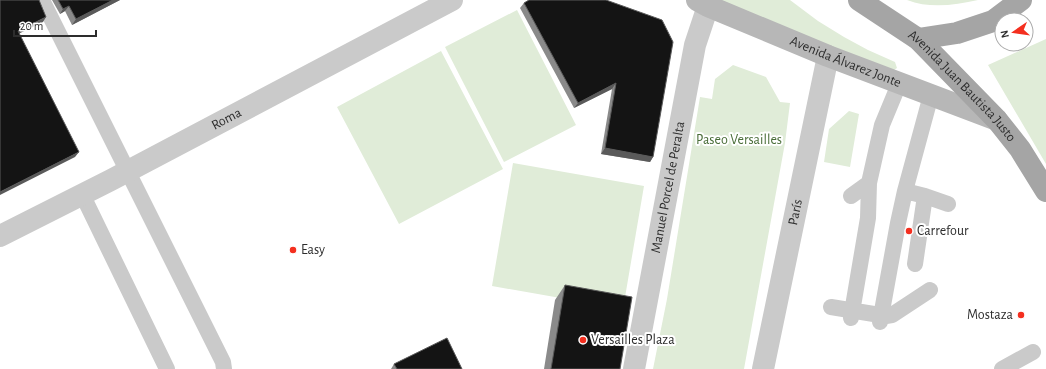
<svg xmlns="http://www.w3.org/2000/svg" width="1046" height="369" font-family="'Alegreya Sans',sans-serif">
  <style>
    .green { fill: #e0ecd8 }
    .lines { fill: none; stroke-linecap: round; stroke-linejoin: round }
    .lane { stroke: #cacaca; stroke-width: 16 }
    .street { stroke: #cacaca; stroke-width: 22 }
    .secondary { stroke: #b7b7b7; stroke-width: 22 }
    .primary { stroke: #a5a5a5; stroke-width: 22 }
    .wall { fill: #8a8a8a }
    .shaded-wall { fill: #5a5a5a }
    .building { fill: #141414; stroke: #5a5a5a }
    .poi-dot { fill: #f42f1f; stroke: #fff; stroke-width: 1.5 }
    .labels { text-anchor: middle; dominant-baseline: central; stroke-width: 4; stroke-linejoin: round; paint-order: stroke }
    .street-label { font-size: 14px; fill: #2d2d2d; stroke: #fff }
    .park-label { font-size: 14px; fill: #486c37; stroke: #fff }
    .poi-label { font-size: 14px; fill: #2d2d2d; stroke: #fff; text-anchor: start }
  </style>
  <rect width="100%" height="100%" fill="#fff"/>
  <path class="green" d="M703,0H790L818,21L844,37L868,50L895,62L897,68L894,70Z
    M907,0H978C955,5 930,9 907,0Z
    M517,10L576,125L504,162L445,47Z
    M1046,39V164L988,65Z
    M441,51L503,169L399,224L337,107Z
    M733,65L766,77L780,102L790,103L785,143L744,369H653L667,299L700,97L712,99L715,79Z
    M849,111L859,114L850,167L824,162L829,129Z
    M513,163L644,186L623,309L492,286Z"/>
  <g class="lines">
    <path class="lane" d="M42,0L223,362L224,369
      M931,95L905,191L925,196L948,204
      M82,194L167,369
      M851,196L869,183L882,125L899,84
      M915,264L925,196
      M831,307L886,316L892,315L930,290
      M851,318L868,218L869,183
      M880,322L898,223L905,191
      M1002,369L1033,352"/>
    <g class="street">
      <path id="s1" d="M0,236L111,180L452,0"/>
      <path id="s2" d="M634,369L695,45L708,6"/>
      <path id="s3" d="M763,369L828,56"/>
    </g>
    <path class="secondary" id="s4" d="M697,0L708,6L828,56L997,120"/>
    <g class="primary">
      <path id="s5" d="M859,0L918,39L997,120L1020,149L1046,191"/>
      <path d="M918,39L957,33L993,21L1021,0"/>
    </g>
  </g>
  <path class="wall" d="M52,0H120L72,25L65,11L60,14Z
    M606,0L653,157L650,162L601,154L612,89L574,108L520,8L524,3Z
    M565,285L620,369H544L555,300Z
    M394,364L462,369H391Z"/>
  <path class="shaded-wall" d="M113,0H120L72,25L76,19Z
    M69,6L65,11L60,14L63,9Z
    M46,17L43,22L14,36L18,31Z
    M616,83L612,89L574,108L578,103Z
    M605,148L653,157L650,162L601,154Z
    M79,152L75,157L0,195V192Z"/>
  <path class="building" d="M0,0H39L46,17L18,31L79,152L0,192Z
    M58,0H113L76,19L69,6L63,9Z
    M529,0H606L662,20L673,42L653,157L605,148L616,83L578,103L524,3Z
    M565,285L632,297L620,369H551Z
    M447,338L462,369H397L394,364Z"/>
  <g class="poi-dot">
    <circle cx="909" cy="231" r="4"/>
    <circle cx="293" cy="250" r="4"/>
    <circle cx="1021" cy="315" r="4"/>
    <circle cx="583" cy="340" r="4"/>
  </g>
  <g class="labels">
    <g class="street-label">
      <text stroke="none"><textPath href="#s4" startOffset="161">Avenida Álvarez Jonte</textPath></text>
      <text stroke="none"><textPath href="#s5" startOffset="135">Avenida Juan Bautista Justo</textPath></text>
      <text stroke="none"><textPath href="#s1" startOffset="255">Roma</textPath></text>
      <text stroke="none"><textPath href="#s2" startOffset="185">Manuel Porcel de Peralta</textPath></text>
      <text stroke="none"><textPath href="#s3" startOffset="160">París</textPath></text>
    </g>
    <g class="park-label">
      <text x="739" y="140">Paseo Versailles</text>
    </g>
    <g class="poi-label">
      <text x="917" y="231">Carrefour</text>
      <text x="301" y="250">Easy</text>
      <text x="1013" y="315" text-anchor="end">Mostaza</text>
      <text x="591" y="340">Versailles Plaza</text>
    </g>
  </g>
  <g transform="translate(1014 32) rotate(257)"><circle r="19" fill="#ffffff" stroke="#ababab"/>
  <path d="M0-3L7 15L0 10L-7 15Z" fill="#f42f1f"/>
  <text y="-6" font-size="11" font-weight="bold" text-anchor="middle" fill="#2d2d2d">N</text>
  </g>
  <path d="M14 30v6h82v-6" fill="none" stroke="#2d2d2d" stroke-width="2"/>
  <text x="20" y="30" font-size="12" fill="#2d2d2d" stroke="#ffffff" stroke-width="3" paint-order="stroke">20 m</text>
</svg>
